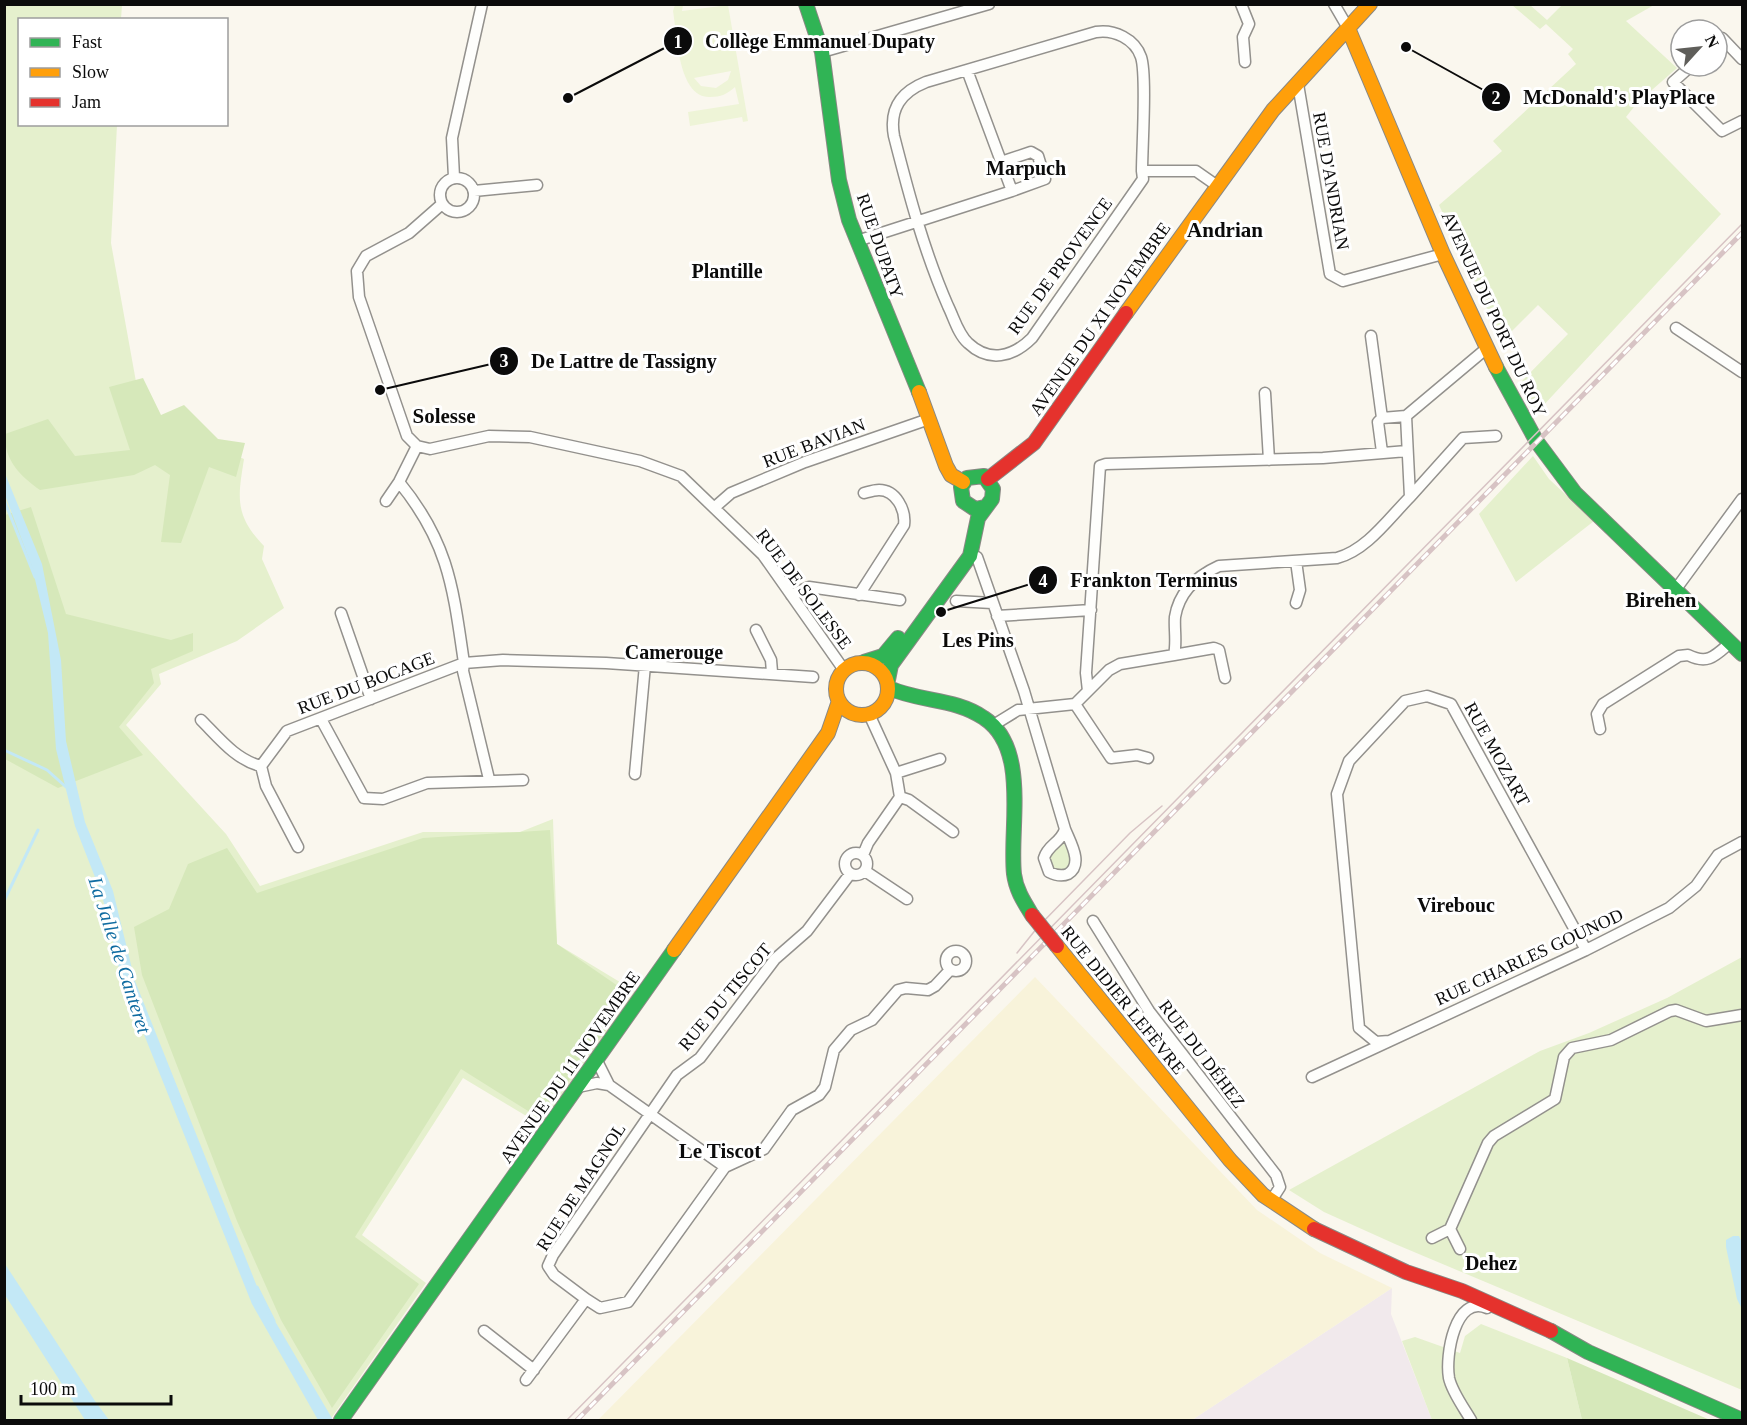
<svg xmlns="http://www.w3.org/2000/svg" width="1747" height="1425" font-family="Georgia,serif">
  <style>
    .industrial { fill: #f1e9ec }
    .farmland { fill: #f8f3da }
    .green { fill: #e5f0cd }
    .forest { fill: #d6e8ba }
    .pitch { fill: #eef4d7; fill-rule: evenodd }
    .water { fill: #c3e8f6 }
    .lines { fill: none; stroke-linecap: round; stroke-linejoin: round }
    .stream { stroke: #c3e8f6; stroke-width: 3 }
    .street-casing { stroke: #93918d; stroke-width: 13 }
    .fast-casing { stroke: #898884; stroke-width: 16 }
    .slow-casing { stroke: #898884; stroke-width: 16 }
    .jam-casing { stroke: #898884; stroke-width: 16 }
    .street { stroke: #fefefc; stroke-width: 10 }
    .fast { stroke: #30b455; stroke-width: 14 }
    .slow { stroke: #ff9f0a; stroke-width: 14 }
    .jam { stroke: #e5322d; stroke-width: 14 }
    .tram { stroke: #d7c3c4; stroke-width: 1.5 }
    .rail-casing { stroke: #d7c3c4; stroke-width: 5 }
    .rail { stroke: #fff; stroke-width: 3; stroke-dasharray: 9; stroke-linecap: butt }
    .jam-bridge-casing { stroke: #898884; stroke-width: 16; stroke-linecap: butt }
    .jam-bridge { stroke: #e5322d; stroke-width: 14 }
    .labels { text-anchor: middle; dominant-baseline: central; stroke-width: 6; stroke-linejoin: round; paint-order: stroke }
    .street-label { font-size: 18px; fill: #0b0b0b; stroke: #fff }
    .neighbourhood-label { font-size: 20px; font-weight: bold; fill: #0b0b0b; stroke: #fff }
    .water-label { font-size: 20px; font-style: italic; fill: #106ca1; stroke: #fff }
    .quarter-label { font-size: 21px; font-weight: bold; fill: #0b0b0b; stroke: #fff }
    .leader { fill: none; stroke: #0b0b0b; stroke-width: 2 }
    .callout-dot { fill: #0b0b0b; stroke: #fff; stroke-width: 2 }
    .mark-label { font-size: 18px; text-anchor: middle; font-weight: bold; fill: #fff }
    .callout-label { font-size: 20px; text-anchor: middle; font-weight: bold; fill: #0b0b0b; stroke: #fff; stroke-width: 6; stroke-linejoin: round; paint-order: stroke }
  </style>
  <rect width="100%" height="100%" fill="#faf7ee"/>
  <path class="industrial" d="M1392,1288L1391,1314L1432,1420H1192Z"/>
  <path class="farmland" d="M1035,977L1257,1210L1320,1253L1392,1288L1192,1420H598Z"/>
  <path class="green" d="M5,5H122L121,19L20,20V124L117,125L111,243L142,415L244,459C238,497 234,515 264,546L262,559L284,608L237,641L159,674L161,684L126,725L226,834L260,886L423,832H520L553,819L557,944L638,993L543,1126L463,1078L362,1235L426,1283L330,1420H5Z
    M1512,5H1530L1547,20L1562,5H1654L1626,21L1677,68L1637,103L1626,117L1721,214L1541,408H1535L1521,382L1568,334L1538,305L1502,341L1439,205L1502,151L1493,141L1576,64L1568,54L1573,49L1546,24L1540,29Z
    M1533,456L1549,479L1594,521L1516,582L1479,514Z
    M1066,840L1073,859L1068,869L1056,871L1049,866V853Z
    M1742,957V1390L1395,1244L1324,1212L1289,1190L1540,1051L1589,1033L1667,998Z
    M1481,1324L1567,1358L1582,1420H1432L1402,1341L1415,1337L1460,1353L1465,1336Z"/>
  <path class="forest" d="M143,378L161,415L184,405L218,439L245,443L236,477L209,467L181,543L161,542L170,475L155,465L134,475L40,490C20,476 4,460 5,434L48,419L75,456L130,450L109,387Z
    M31,507L66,614L171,640L193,633V651L151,669L154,683L119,727L143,755L58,788L5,759V515Z
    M550,830L557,944L631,995L541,1119L461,1069L355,1237L419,1284L332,1408L281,1320L237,1221L142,975L134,927L169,909L188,864L227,848L257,893L423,838Z
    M1567,1358L1710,1420H1582Z"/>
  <path class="pitch" d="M675,5H683L682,11L728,5L748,121L743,122L742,117L690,126L688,112L739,104L735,87C727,94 721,97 710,97C678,98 677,34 673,11ZM731,71L728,80L716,88L701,86L694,78Z"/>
  <path class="water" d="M4,471L42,564L61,660L66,741L85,822L113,891L135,981L262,1299L333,1420H318L252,1304L121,977L102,895L75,826L56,749L48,633L32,567L5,495Z
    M1733,1236H1739L1742,1243V1309L1737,1299L1726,1247V1240Z
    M5,1264L95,1401L109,1420H85L5,1295Z"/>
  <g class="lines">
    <path class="stream" d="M4,500L35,577
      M4,750L47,770L66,787
      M4,901L38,830
      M257,1287L274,1321"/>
    <defs>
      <path id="street" d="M1241,4L1249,24L1243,37L1245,62
        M1334,4L1348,28
        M1717,43L1722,38L1742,59
        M822,52L989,4
        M1691,66L1673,82L1722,131L1742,121
        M1298,84L1330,274L1343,281L1443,254
        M1001,162L1031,152L1038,156L1045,179L1012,191
        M1142,171C1142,147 1147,75 1141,57C1135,39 1114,29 1096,32L926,82C901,92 889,109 894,136C909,195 924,251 948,306C954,318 958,334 968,343C989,363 1013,357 1032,338L1143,179L1142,171H1196L1216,185
        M454,177L452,138L482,4
        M440 195a17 17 0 1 1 34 0a17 17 0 1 1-34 0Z
        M474,191L537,185
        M442,204L409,233L366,256L357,271L359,297L407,436L417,446L430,449L489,436L530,437L640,461L681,476L763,555L844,670
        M857,241L1012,191L967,70
        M1676,328L1742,372
        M1371,336L1382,418L1378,422L1382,452
        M1265,393L1269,460
        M1382,418L1406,416
        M399,482C449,543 453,588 464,663L503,660L606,663L813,677
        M1410,497L1463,438L1496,436
        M386,501L399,482L417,446
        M715,507L731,493L805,462L929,419
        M977,557L1024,691L1065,829
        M1296,561L1300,590L1296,603
        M1676,589L1742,499
        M791,595L809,587L900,600
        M859,595L904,525C906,510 896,490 879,490C874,490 868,492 864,493
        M956,601L992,603
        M341,613L371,699
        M997,616L1091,610
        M756,630L771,660L772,672
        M1174,655L1214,648L1219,650L1225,678
        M1088,691L1086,673L1100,466L1106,464L1323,458L1407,451
        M1075,704L1111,758L1137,755L1148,758
        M321,719L364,798L383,799L427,783L523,780
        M201,720C219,738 236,760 261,766L287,731L464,663L463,671L489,779
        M992,726L1018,710L1075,704L1109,670L1120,664L1174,655C1177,642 1174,629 1175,617C1179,592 1197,576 1219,566L1337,558C1367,550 1389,518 1410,497L1406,416L1487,348
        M1600,729L1597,714L1603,704L1679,656L1688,655C1708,665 1715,656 1731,642
        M261,766L266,786L298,847
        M896,773L940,759
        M635,774L645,665
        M900,797L909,800L953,832
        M1065,829C1070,842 1084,864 1068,874C1061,877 1055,875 1049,872L1044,858C1048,844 1061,843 1065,829Z
        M845 864a11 11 0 1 1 22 0a11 11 0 1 1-22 0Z
        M863,855L868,843L900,797L896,773L869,714
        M865,871L907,899
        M1093,921L1149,1011L1276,1175L1280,1187L1271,1201
        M946 961a10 10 0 1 1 20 0a10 10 0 1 1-20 0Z
        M1389,1041L1376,1042L1359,1028L1337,794L1349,761L1405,701L1427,696L1451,704L1586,950
        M597,1061L609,1085
        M1312,1077L1586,950L1669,908L1696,886L1718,855L1742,842
        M578,1087L597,1083L609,1085L725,1167L628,1302L600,1308L586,1299
        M725,1167L764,1149L792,1110L819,1095L825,1087L834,1050L851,1030L872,1020L898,990L906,988L928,990L935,986L950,970
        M1450,1229L1460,1249
        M1432,1238L1450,1229L1488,1143L1494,1136L1555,1099L1564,1057L1572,1048L1611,1040L1670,1011L1676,1010L1706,1021L1742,1015
        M484,1331L534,1370
        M526,1380L586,1299L554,1275L548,1266L553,1255L677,1075L700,1058L775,959L807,931L850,874
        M1471,1420C1464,1408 1452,1392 1449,1378C1445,1356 1455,1294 1487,1308"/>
      <path id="fast" d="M806,4L822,52L839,180L849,220L919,392
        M1496,367L1537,442L1575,493L1742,654
        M864,662L883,656L898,638
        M888,680L891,665L970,556L978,518L992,499L993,489L984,476L967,478L961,487L963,501L975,509L985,507
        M889,688C920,702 955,698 984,718C1030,748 1009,828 1014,874C1016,890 1024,902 1032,915
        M1551,1331L1588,1352L1742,1420
        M341,1420L674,950"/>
      <path id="slow" d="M1348,28L1443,254L1496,367
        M1126,313L1273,110L1370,4
        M919,392L946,466L951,475L963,482
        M836 689a26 26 0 1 1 52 0a26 26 0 1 1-52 0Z
        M1057,946L1230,1160L1263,1195L1314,1229
        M674,950L828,733L839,701"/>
      <path id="jam" d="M988,479L1034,443L1126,313
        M1314,1229L1406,1272L1462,1291L1551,1331"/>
    </defs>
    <use href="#street" class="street-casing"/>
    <use href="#fast" class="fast-casing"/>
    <use href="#slow" class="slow-casing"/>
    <use href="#jam" class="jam-casing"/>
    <use href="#street" class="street"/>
    <use href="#fast" class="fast"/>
    <use href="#slow" class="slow"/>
    <use href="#jam" class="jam"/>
    <path class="tram" d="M1017,953L1037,928L1130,833L1162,806
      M567,1420L1742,224"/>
    <defs>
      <path id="rail" d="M577,1420L1742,233"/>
    </defs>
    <use href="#rail" class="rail-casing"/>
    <use href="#rail" class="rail"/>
    <defs>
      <path id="jam-bridge" d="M1032,915L1057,946"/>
    </defs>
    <use href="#jam-bridge" class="jam-bridge-casing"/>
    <use href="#jam-bridge" class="jam-bridge"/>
  </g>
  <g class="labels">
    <g class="street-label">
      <text transform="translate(1331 181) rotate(80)">RUE D'ANDRIAN</text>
      <text transform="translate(880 246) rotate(71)">RUE DUPATY</text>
      <text transform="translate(1060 266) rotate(-54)">RUE DE PROVENCE</text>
      <text transform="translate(1494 314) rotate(65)">AVENUE DU PORT DU ROY</text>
      <text transform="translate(1100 319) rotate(-55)">AVENUE DU XI NOVEMBRE</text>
      <text transform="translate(814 443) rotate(-21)">RUE BAVIAN</text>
      <text transform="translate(804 589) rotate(53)">RUE DE SOLESSE</text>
      <text transform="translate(366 683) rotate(-21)">RUE DU BOCAGE</text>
      <text transform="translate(1497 754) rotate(61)">RUE MOZART</text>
      <text transform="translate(1529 957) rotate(-25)">RUE CHARLES GOUNOD</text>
      <text transform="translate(725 997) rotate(-50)">RUE DU TISCOT</text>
      <text transform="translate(1123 1000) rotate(51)">RUE DIDIER LEFÈVRE</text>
      <text transform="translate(1202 1054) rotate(53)">RUE DU DÉHEZ</text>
      <text transform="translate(570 1067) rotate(-55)">AVENUE DU 11 NOVEMBRE</text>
      <text transform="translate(581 1187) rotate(-57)">RUE DE MAGNOL</text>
    </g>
    <g class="neighbourhood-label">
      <text x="1026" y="168">Marpuch</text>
      <text x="727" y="271">Plantille</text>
      <text x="978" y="640">Les Pins</text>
      <text x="674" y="652">Camerouge</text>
      <text x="1456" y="905">Virebouc</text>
      <text x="1491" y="1263">Dehez</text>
    </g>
    <g class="water-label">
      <text transform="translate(120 955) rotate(72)">La Jalle de Canteret</text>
    </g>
    <g class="quarter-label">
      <text x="1225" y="230">Andrian</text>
      <text x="444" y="416">Solesse</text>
      <text x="1661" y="600">Birehen</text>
      <text x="720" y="1151">Le Tiscot</text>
    </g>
  </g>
  <path class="leader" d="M568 98L678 41M1406 47L1496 97M380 390L504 361M941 612L1043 580"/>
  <g class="callout-dot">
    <circle cx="568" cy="98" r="6"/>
    <circle cx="1406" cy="47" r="6"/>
    <circle cx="380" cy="390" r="6"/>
    <circle cx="941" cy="612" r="6"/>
    <circle cx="678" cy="41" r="15"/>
    <circle cx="1496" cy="97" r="15"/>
    <circle cx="504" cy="361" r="15"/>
    <circle cx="1043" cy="580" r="15"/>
  </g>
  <g class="mark-label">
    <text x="678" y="48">1</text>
    <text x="1496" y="104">2</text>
    <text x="504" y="367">3</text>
    <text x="1043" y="587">4</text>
  </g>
  <g class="callout-label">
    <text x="820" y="48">Collège Emmanuel Dupaty</text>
    <text x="1619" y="104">McDonald's PlayPlace</text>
    <text x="624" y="368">De Lattre de Tassigny</text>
    <text x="1154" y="587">Frankton Terminus</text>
  </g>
  <rect width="1747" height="1425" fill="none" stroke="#0b0b0b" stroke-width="12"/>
  <rect x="18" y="18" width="210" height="108" fill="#ffffff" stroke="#9d9d9d" stroke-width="1.5"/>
  <rect x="30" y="38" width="30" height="9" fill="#30b455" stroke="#9d9d9d" stroke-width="1.5"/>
  <text x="72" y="48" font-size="18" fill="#0b0b0b">Fast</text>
  <rect x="30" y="68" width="30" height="9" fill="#ff9f0a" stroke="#9d9d9d" stroke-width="1.5"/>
  <text x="72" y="78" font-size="18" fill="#0b0b0b">Slow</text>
  <rect x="30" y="98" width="30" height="9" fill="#e5322d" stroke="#9d9d9d" stroke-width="1.5"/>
  <text x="72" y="108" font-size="18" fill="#0b0b0b">Jam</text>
  <g transform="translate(1699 48) rotate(63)"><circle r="28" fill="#ffffff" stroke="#9d9d9d" stroke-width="1.5"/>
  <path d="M0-4.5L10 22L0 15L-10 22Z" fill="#5f5e5a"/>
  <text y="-9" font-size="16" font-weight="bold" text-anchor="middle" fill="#0b0b0b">N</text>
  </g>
  <path d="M21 1395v9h150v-9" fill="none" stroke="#0b0b0b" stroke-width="3"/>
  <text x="30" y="1395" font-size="18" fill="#0b0b0b" stroke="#ffffff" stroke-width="4.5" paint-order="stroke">100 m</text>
</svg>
